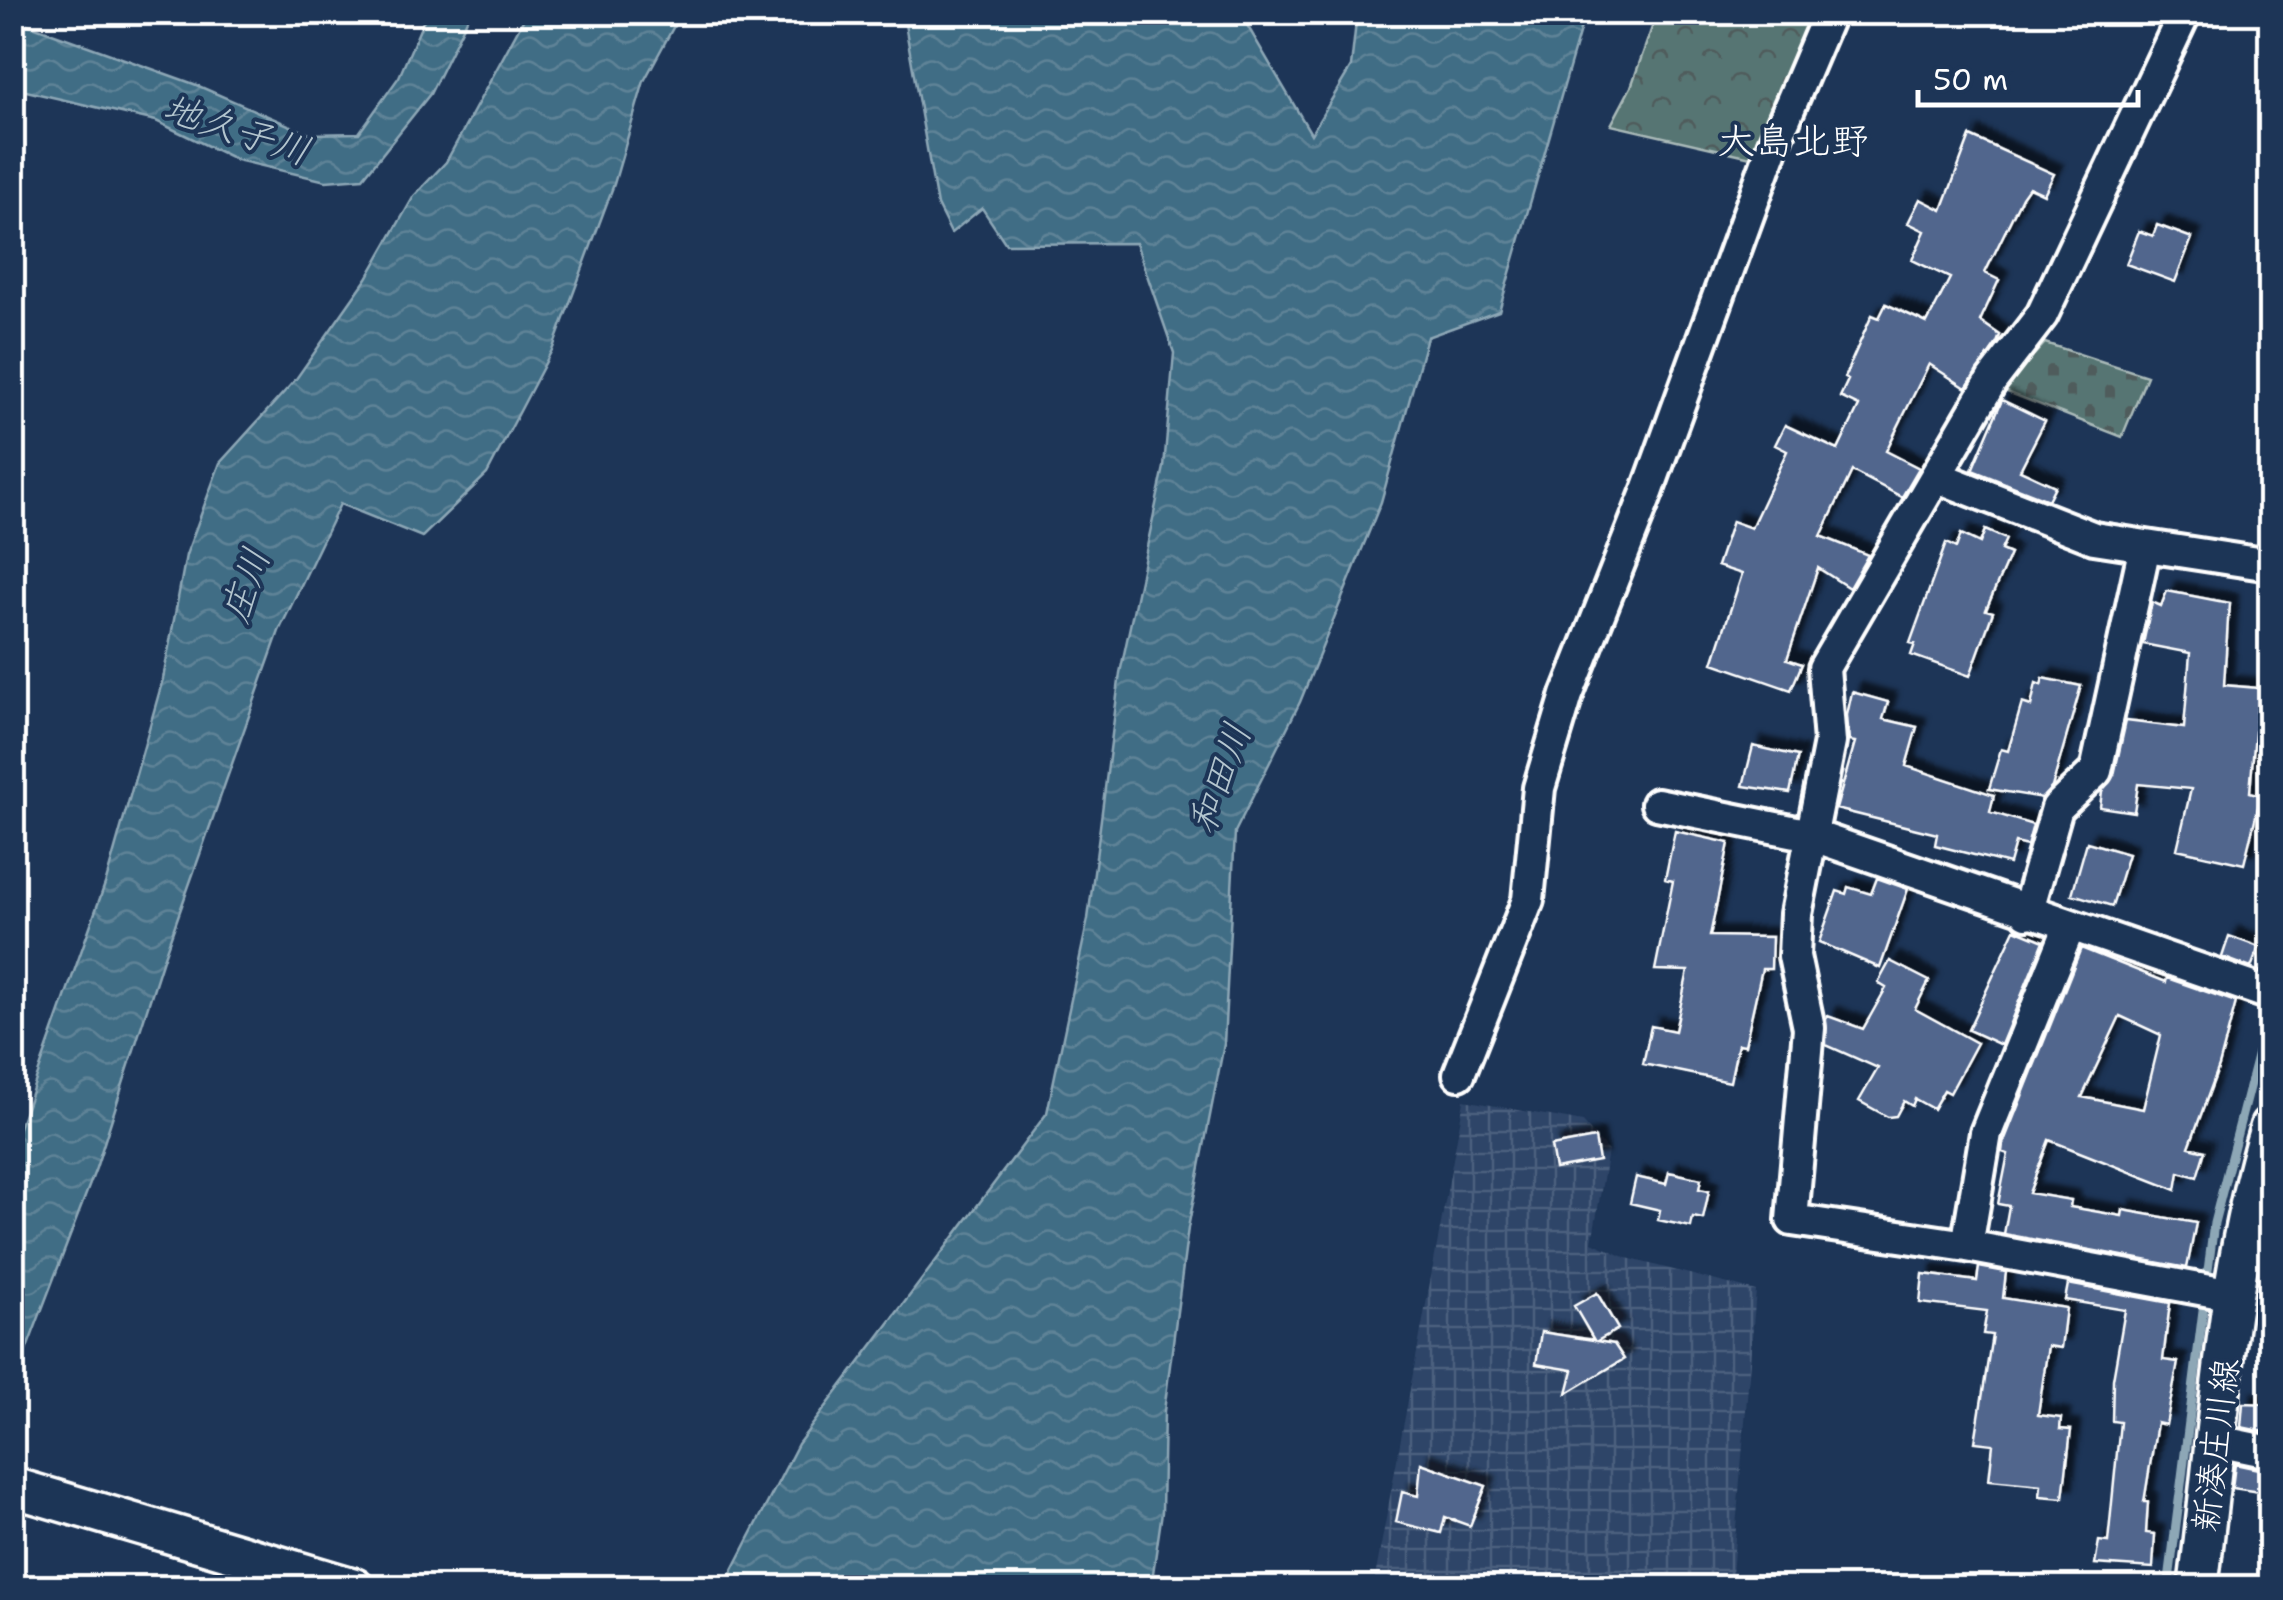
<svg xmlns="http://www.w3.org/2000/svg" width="2283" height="1600" font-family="'Shantell Sans','Klee One',sans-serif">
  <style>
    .industrial { fill: url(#industrial-grid) }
    .forest { fill: url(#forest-crowns); stroke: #aabab9; stroke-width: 2.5 }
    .cemetery { fill: url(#cemetery-stones); stroke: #aabab9; stroke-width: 2.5 }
    .water { fill: url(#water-waves); stroke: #8da7b6; stroke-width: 2.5 }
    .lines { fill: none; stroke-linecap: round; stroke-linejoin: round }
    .stream { stroke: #8da7b6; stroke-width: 9 }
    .building { fill: #51668d; stroke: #fff; stroke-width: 2.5; fill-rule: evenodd; filter: url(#shadow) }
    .minor-casing { stroke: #fff; stroke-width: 38 }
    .major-casing { stroke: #fff; stroke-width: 45 }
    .minor { stroke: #1d3557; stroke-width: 30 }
    .major { stroke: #1d3557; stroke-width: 38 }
    .labels { text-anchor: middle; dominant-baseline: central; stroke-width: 8; stroke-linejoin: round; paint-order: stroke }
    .street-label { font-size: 35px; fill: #fff; stroke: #1d3557 }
    .water-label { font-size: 38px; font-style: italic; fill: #b3c5ce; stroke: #1d3557 }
    .neighbourhood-label { font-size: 38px; fill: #fff; stroke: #1d3557 }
  </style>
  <defs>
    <pattern id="industrial-grid" width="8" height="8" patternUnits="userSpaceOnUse" patternTransform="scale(2.5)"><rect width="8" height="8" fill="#2d4467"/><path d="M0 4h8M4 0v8" fill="none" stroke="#4c607e"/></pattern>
    <pattern id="forest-crowns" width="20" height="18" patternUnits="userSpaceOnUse" patternTransform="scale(2.5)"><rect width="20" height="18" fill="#567573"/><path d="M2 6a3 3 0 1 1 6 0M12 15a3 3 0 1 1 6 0" fill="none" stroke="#505c5c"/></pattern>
    <pattern id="cemetery-stones" width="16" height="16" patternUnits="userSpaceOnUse" patternTransform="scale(2.5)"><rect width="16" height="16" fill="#567573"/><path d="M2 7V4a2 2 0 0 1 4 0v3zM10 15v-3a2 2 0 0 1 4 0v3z" fill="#505c5c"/></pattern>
    <pattern id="water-waves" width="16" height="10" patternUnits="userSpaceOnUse" patternTransform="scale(2.5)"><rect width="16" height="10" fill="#416d85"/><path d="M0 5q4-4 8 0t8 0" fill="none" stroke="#5e8397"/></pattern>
    <filter id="shadow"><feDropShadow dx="9" dy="-9" stdDeviation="2.5" flood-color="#0009"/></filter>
  </defs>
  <rect width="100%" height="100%" fill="#1d3557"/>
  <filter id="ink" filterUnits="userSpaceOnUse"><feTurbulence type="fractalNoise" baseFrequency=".01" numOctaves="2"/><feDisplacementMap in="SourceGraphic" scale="20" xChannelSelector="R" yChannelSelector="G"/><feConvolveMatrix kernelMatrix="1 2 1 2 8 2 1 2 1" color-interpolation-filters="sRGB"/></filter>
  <g filter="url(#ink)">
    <path class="industrial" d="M1464,1100L1583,1122L1608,1151L1592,1242L1627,1258L1756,1291L1731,1587L1373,1588Z"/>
    <path class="forest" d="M1657,13H1811L1751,157L1611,125L1631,87Z"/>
    <path class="cemetery" d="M2045,343L2147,376L2122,437L2002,390Z"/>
    <path class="water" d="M427,13H470L430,94L363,178L326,181L237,160L156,121L13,88V19L194,84L309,134L359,133L399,77Z
      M527,13H681L644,81L614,184L553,348L487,474L422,537L340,504L279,631L163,959L96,1168L13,1385V1145L106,881L163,679L186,555L220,463L296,379L367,278L414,196L446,162Z
      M895,13H1240L1311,134L1351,67L1357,13H1585L1499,311L1427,337L1381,502L1300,702L1235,832L1224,1044L1188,1228L1164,1411L1162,1512L1151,1587H1095L1087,1580L1081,1588L724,1587L798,1444L1047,1113L1088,919L1120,673L1164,467L1174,353L1136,243L1006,244L982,208L951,233L937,205L905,24Z"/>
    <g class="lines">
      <path class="stream" d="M2168,1588L2214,1223L2270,1006"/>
    </g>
    <path class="building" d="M1970,136L2054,174L2044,194L2029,187L2022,197L1985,273L1999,280L1980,321L2000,335L1997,343L1966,388L1929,364L1886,451L1919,468L1902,497L1852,471L1821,536L1868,555L1849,588L1818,568L1787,659L1802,664L1791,690L1713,663L1742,574L1717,566L1732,521L1751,528L1787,451L1775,445L1785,425L1838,450L1859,406L1840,397L1848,380L1844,378L1872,315L1879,318L1886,304L1927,323L1950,278L1912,260L1925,231L1908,223L1920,199L1942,210Z
      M2157,225L2192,238L2175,282L2126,264L2139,231L2153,236Z
      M2002,400L2045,421L2020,470L2055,486L2048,500L1972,470Z
      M1985,530L2006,539L2001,550L2010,554L1986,610L1993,612L1970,676L1911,655L1915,644L1910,643L1946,543L1956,548L1961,534L1980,543Z
      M2167,591L2229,603L2224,685L2270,689V711L2257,710L2250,792L2261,795L2244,864L2177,849L2191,789L2138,784L2134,812L2100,807L2102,791L2114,775L2126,721L2184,728L2190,653L2143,644L2152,602L2161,606Z
      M2043,678L2081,686L2052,787L2042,798L1989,789L2001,749L2008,751L2022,703L2031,706L2036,683L2041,685Z
      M1852,692L1888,702L1883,719L1917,727L1906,766L1994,795L1990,812L2033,825L2027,846L2015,843L2009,864L1935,845L1937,834L1836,809L1855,742L1849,741L1847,715Z
      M1753,746L1798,756L1790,793L1743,786Z
      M1675,831L1729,843L1710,936L1772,937L1771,969H1762L1745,1045L1738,1044L1730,1082L1643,1064L1651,1026L1675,1031L1688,971L1655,970L1673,881L1665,879Z
      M2087,842L2128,854L2112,906L2072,894Z
      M1877,878L1908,889L1880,968L1819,942L1837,891L1846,894L1848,887L1871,894Z
      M2015,929L2044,941L2001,1045L1968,1030Z
      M2229,936L2259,947L2251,968L2222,957Z
      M2081,948L2166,982L2167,978L2236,1002L2219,1066L2189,1147L2205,1151L2197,1177L2179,1172L2176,1190L2049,1140L2029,1193L2071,1200L2070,1207L2122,1216L2123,1210L2196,1223L2187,1268L2004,1234L2009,1206L1998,1204L2008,1154L2002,1152L2003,1144ZM2120,1016L2161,1035L2143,1109L2082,1097Z
      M1890,961L1929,981L1915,1009L1977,1043L1950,1093L1944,1090L1933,1109L1915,1099L1912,1106L1904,1101L1896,1116L1888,1117L1859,1101L1878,1068L1826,1045V1019L1828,1016L1863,1029L1886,988L1878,983Z
      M1595,1138L1599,1161L1555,1169L1551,1146Z
      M1669,1172L1701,1179L1699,1189L1709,1191L1703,1219L1693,1217L1691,1227L1658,1220L1660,1210L1630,1203L1636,1177L1666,1184Z
      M1979,1267L2006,1272L2003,1298L2066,1308L2061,1348L2048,1346L2038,1415L2061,1418L2060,1429L2071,1430L2063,1498L2040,1496L2041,1485L1989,1480L1993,1444L1975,1442L1992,1335L1983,1334L1987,1311L1920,1303L1923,1274L1977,1281Z
      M2068,1284L2170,1303L2163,1360L2178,1362L2166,1425L2157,1423L2144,1502H2148L2146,1533L2155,1534L2153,1568L2095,1564L2099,1541L2108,1542L2120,1422L2112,1421L2113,1379L2125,1310L2065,1300Z
      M1597,1293L1618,1329L1597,1341L1614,1344L1624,1359L1567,1393L1573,1370L1536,1364L1541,1332L1594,1340L1574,1306Z
      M2243,1403L2270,1404V1433L2241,1427Z
      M1421,1463L1486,1486L1470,1526L1445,1517L1441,1533L1396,1522L1402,1492L1418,1496Z
      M2235,1464L2263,1470L2260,1492L2232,1488Z"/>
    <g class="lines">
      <defs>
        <path id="minor" d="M1938,477L2094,538L2270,565
          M1657,804L1811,835L2270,994
          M2027,913L2057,808L2096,771L2145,546
          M2069,928L1986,1133L1967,1246L1792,1220L1809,1028L1794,956L1796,914L1830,742L1824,668L1992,380L2042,315L2185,12
          M1459,1074L1528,900L1539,788L1567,695L1648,490L1773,146L1830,12
          M1967,1246L2232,1295
          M2217,1441L2270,1452"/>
        <path id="major" d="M12,1487L354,1588
          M2198,1588C2218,1433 2225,1276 2270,1127"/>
      </defs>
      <use href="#minor" class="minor-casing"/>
      <use href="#major" class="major-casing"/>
      <use href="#minor" class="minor"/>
      <use href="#major" class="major"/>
    </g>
  </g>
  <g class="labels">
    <g class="street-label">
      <text transform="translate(2215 1445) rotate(-83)">新湊庄川線</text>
    </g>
    <g class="water-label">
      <text transform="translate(237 129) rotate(18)">地久子川</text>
      <text transform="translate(245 585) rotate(-71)">庄川</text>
      <text transform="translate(1219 778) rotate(-70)">和田川</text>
    </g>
    <g class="neighbourhood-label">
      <text x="1793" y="140">大島北野</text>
    </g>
  </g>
  <rect width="2283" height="1600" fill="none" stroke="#1d3557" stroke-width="50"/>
  <rect x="25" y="25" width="2233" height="1550" fill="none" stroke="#fff" stroke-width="4" filter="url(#ink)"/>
  <path d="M1918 90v15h220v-15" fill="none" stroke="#ffffff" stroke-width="5"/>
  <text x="1933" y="90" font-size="30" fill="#ffffff" stroke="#1d3557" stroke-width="8" paint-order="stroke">50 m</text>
</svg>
